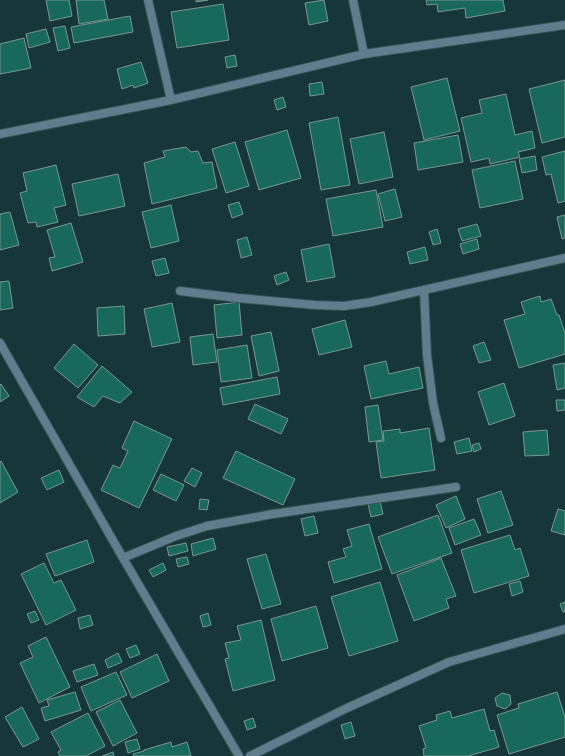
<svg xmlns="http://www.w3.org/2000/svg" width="565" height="756" font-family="'IBM Plex Sans',sans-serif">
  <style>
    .building { fill: #19685c; stroke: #789891 }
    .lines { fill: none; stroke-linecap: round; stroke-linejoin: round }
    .street-casing { stroke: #365356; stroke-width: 10 }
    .street { stroke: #5f7d8d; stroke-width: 8 }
  </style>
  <rect width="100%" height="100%" fill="#17363a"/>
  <path class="building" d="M46,0H69L72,16L50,21Z
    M76,0H104L108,19L79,24Z
    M196,0H208L196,2Z
    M324,0L328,21L309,25L305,3Z
    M426,0H503L505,11L466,18L465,8L438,12L437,4L427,5Z
    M223,4L229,40L177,48L171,12Z
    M130,16L133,32L74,43L71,27Z
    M65,26L70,48L58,51L53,28Z
    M46,29L50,42L29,48L26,34Z
    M24,38L31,68L0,74V44Z
    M235,55L237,66L227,68L225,57Z
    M141,62L148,83L134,88L133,85L122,89L117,69Z
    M447,78L460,131L424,140L411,87Z
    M565,80V137L542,143L529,89Z
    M322,82L324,94L310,96L309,84Z
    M506,94L515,135L532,131L535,148L518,152L520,157L490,164L489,158L471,162L461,118L482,113L479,100Z
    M283,97L286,107L277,110L274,100Z
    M338,117L350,185L321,190L309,123Z
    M287,130L301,178L259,190L245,142Z
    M384,132L393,177L359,184L350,139Z
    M458,135L463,162L418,170L414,143Z
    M235,142L249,186L226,193L212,149Z
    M186,147L191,152L198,151L203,163L212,162L217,188L152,204L144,163L165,157L163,151Z
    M565,151V201L558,203L551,174L546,175L542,157Z
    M535,156L537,170L522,173L519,159Z
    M515,161L523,199L480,208L472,170Z
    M56,165L66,205L54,208L58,222L37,227L36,222L28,223L20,193L27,191L23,173Z
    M118,174L125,206L79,216L72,184Z
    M395,189L402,217L385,221L378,194Z
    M376,190L383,227L333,236L326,199Z
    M239,202L243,214L232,218L228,205Z
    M171,205L179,241L151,248L142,212Z
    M10,212L19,245L0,250V214Z
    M565,215V238L562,239L557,217Z
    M71,223L83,262L52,271L49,258L55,257L47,230Z
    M477,224L481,236L462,241L458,229Z
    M437,229L441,243L433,245L429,232Z
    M247,237L252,255L241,258L237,240Z
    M477,239L479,249L463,254L460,244Z
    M329,244L335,277L307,282L301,250Z
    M425,247L428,260L410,264L407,252Z
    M165,258L169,273L156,276L152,261Z
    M286,272L289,280L277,285L274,276Z
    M9,281L13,308L0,310V282Z
    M540,296L541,302L551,299L557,315H559L565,333V354L519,368L504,320L525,314L521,302Z
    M239,302L242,335L217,338L214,305Z
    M172,303L180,342L152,347L144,309Z
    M124,306L125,334L98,336L97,308Z
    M345,320L352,347L319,355L312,329Z
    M271,332L279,371L259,376L251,336Z
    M213,334L217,362L193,365L190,337Z
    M484,342L491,360L479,363L473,346Z
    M74,344L98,365L78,388L54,368Z
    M247,345L252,378L221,382L217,350Z
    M386,361L389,374L419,367L423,388L371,399L364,366Z
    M565,363V388L557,390L553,365Z
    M102,366L132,392L120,403L103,396L94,407L77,397Z
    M277,377L280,394L223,405L220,388Z
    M504,383L515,416L489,425L478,392Z
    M1,384L9,396L0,402V385Z
    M556,400H565V410L557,411Z
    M255,404L288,419L281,434L248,419Z
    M378,405L383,440L369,442L365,407Z
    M134,421L172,439L139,508L101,490L113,465L120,468L128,451L122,448Z
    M429,428L435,470L381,478L376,442L384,441L383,431L400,429V433Z
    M547,430L549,455L525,456L523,432Z
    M469,438L472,451L457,454L454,442Z
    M479,443L481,449L474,452L472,445Z
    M236,451L295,479L283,505L223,478Z
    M1,461L18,492L0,503V462Z
    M192,468L202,473L195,487L184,481Z
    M59,470L64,482L47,490L41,478Z
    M161,474L184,485L176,501L153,490Z
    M501,491L513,525L488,533L477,499Z
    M456,496L465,519L446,528L436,505Z
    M200,499L209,500L207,510L199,509Z
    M380,501L383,514L371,517L368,504Z
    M558,509L565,511V535L551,531Z
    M438,515L452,553L392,574L378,537Z
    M314,516L318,533L305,536L301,519Z
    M474,519L481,535L455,545L449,528Z
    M369,524L382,569L334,583L328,562L346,557L343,549L352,546L347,530Z
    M510,535L515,550L520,548L529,576L474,593L461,550Z
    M213,538L216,549L193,556L191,544Z
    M87,540L94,562L55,576L46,554Z
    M186,543L188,551L169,556L167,547Z
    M266,554L281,604L262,609L247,559Z
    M187,557L189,564L178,567L176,559Z
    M441,558L456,596L446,599L449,608L414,621L397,575Z
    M44,563L54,583L61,580L76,610L46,625L21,574Z
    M163,563L166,570L153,577L149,570Z
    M520,581L523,592L512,596L509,584Z
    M380,582L398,641L349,656L331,597Z
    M565,602V612H563L560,604Z
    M316,606L328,648L282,661L271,619Z
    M35,611L39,620L31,623L27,614Z
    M208,613L211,625L203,627L200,616Z
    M90,615L93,625L80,629L78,618Z
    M261,620L275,680L233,691L225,659L229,658L225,643L241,640L237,626Z
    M46,637L70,687L39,703L20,663L33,657L28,646Z
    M136,645L140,654L130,658L126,649Z
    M118,653L122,662L108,668L105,660Z
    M157,654L169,681L132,698L120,672Z
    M94,664L98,675L77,682L73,671Z
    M116,672L127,695L91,711L81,687Z
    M75,692L81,710L45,721L41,708L49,706L47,700Z
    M557,692L565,717V737L509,754L497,715L519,708L518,704Z
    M502,693L510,695L511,704L505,709L497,706L495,698Z
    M120,700L137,733L113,746L96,712Z
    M22,707L39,739L23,747L5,717Z
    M484,709L490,731L494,730L499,747L468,756H424L423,749L426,748L419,726L437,720L436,715L450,711L452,718Z
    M88,713L105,746L86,756H60L58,752L61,750L51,732Z
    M253,718L256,727L247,730L244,721Z
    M351,722L355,736L345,739L341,725Z
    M137,739L140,749L128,753L125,742Z
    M171,742L172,747L187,742L191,756H134L133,754L144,751V750Z
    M113,752L114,756H102Z"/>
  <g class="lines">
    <defs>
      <path id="street" d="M148,0L171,100
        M353,0L364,54
        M0,134L171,100L364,54L565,25
        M424,290L427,355L433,403L441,438
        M180,291L238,298L315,305L344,306L371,302L565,258
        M0,343L123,558L239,756
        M123,558L176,536L207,526L273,514L456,487
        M250,756L347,708L449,662L565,629"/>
    </defs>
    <use href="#street" class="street-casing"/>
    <use href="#street" class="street"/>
  </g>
</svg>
